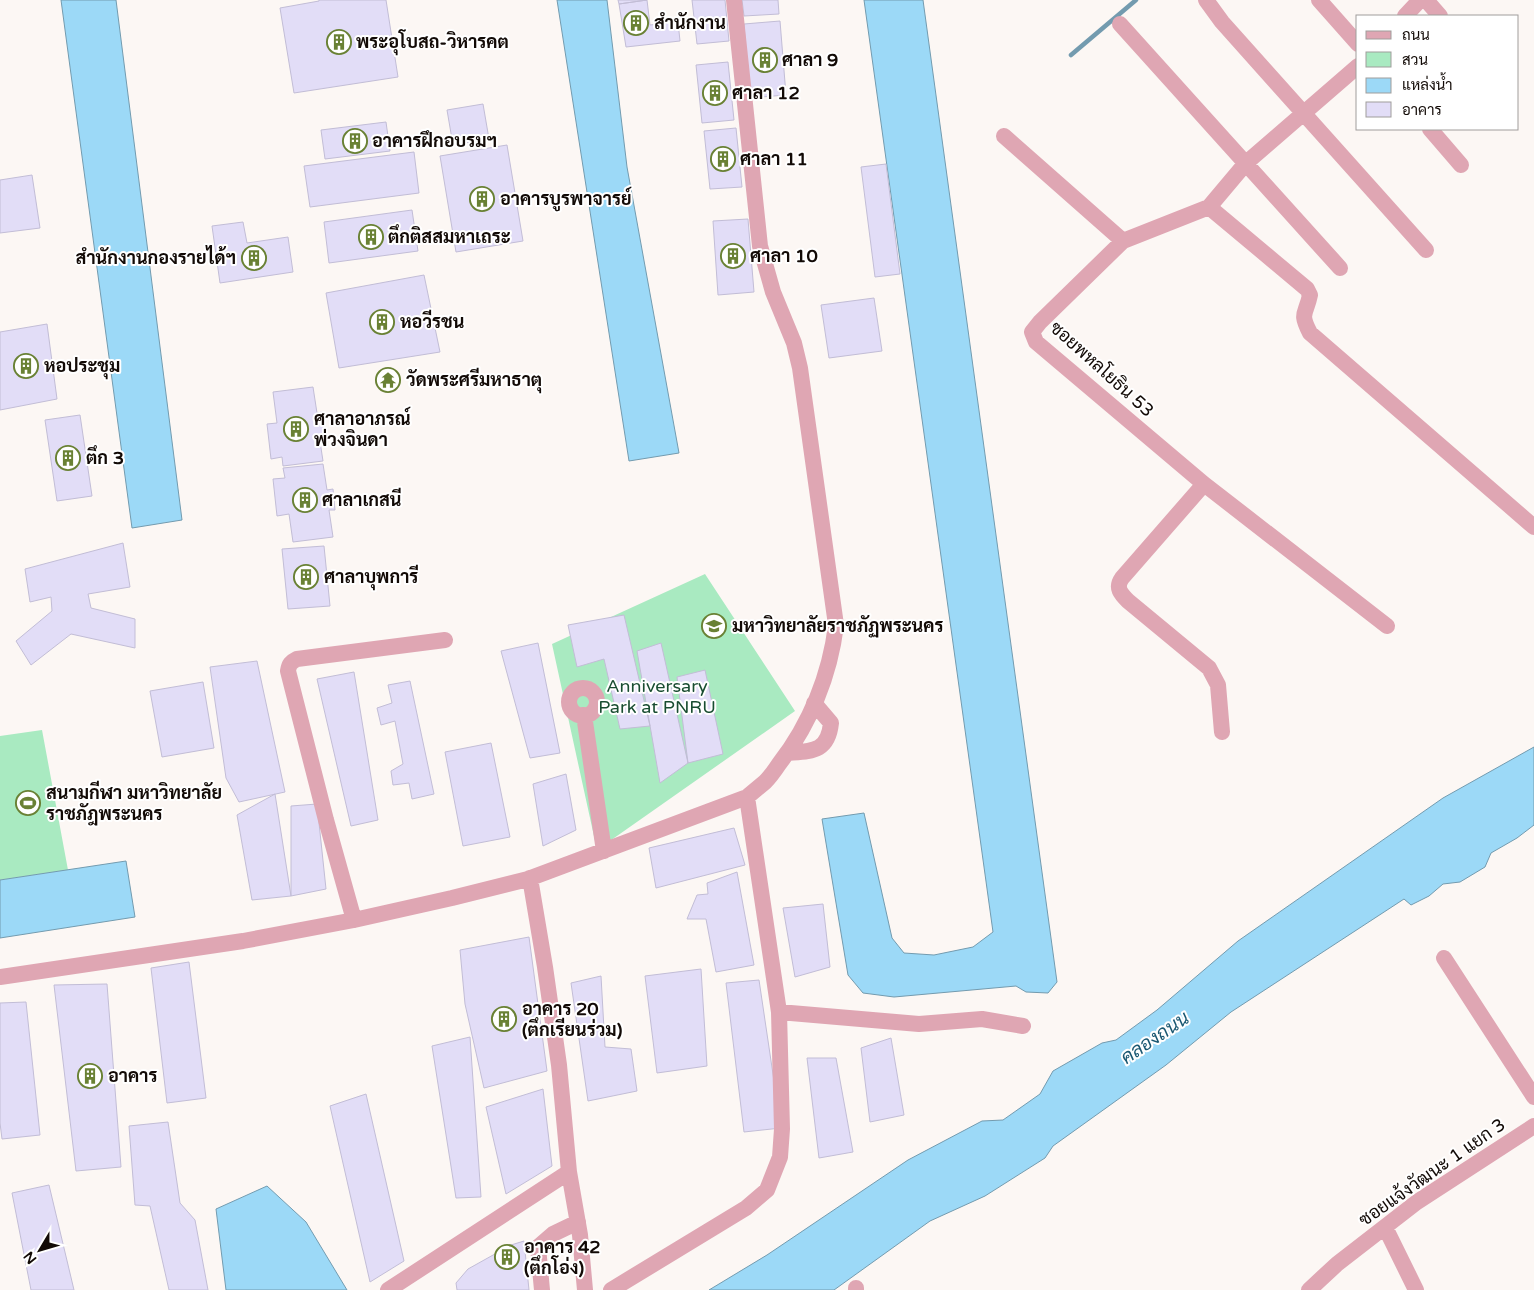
<svg xmlns="http://www.w3.org/2000/svg" width="1534" height="1290" font-family="'Varela Round',Sarabun,sans-serif">
  <style>
    .green { fill: #a9eac1 }
    .water { fill: #9cd9f7; stroke: #739baf }
    .lines { fill: none; stroke-linecap: round; stroke-linejoin: round }
    .stream { stroke: #739baf; stroke-width: 4.5 }
    .building { fill: #e2ddf7; stroke: #c2bdd6 }
    .minor { stroke: #dfa6b3; stroke-width: 16 }
    .labels { text-anchor: middle; dominant-baseline: central; stroke-width: 4; stroke-linejoin: round; paint-order: stroke }
    .poi-label { font-size: 18px; font-weight: bold; fill: #120a06; stroke: #fff; text-anchor: start }
    .street-label { font-size: 18px; fill: #120a06; stroke: #fff }
    .park-label { font-size: 18px; fill: #194d31; stroke: #fff }
    .water-label { font-size: 19px; font-style: italic; fill: #1a5872; stroke: #fff }
  </style>
  <rect width="100%" height="100%" fill="#fcf7f4"/>
  <path class="green" d="M705,574L795,711L597,850L552,644Z
    M42,730L68,870L0,880V736Z"/>
  <path class="water" d="M61,0H116L182,520L132,528Z
    M557,0H607L627,167L679,453L629,461Z
    M864,0H923L1057,982L1048,993L1026,992L1016,986L894,997L863,993L848,975L822,819L864,813L892,938L904,953L934,955L973,947L993,932Z
    M1534,747V825L1517,838L1491,853L1485,867L1460,882L1443,884L1429,896L1411,905L1404,899L1231,1012L1166,1065L1053,1146L1045,1158L985,1196L930,1221L834,1290H709L767,1255L908,1160L982,1121L1003,1120L1040,1094L1053,1071L1102,1043L1116,1040L1157,1010L1238,941L1443,798Z
    M126,861L135,917L0,938V880Z
    M267,1186L306,1222L347,1290H226L216,1209Z"/>
  <g class="lines">
    <path class="stream" d="M1071,55L1136,0"/>
  </g>
  <path class="building" d="M319,0H386L398,77L294,93L280,8L319,1Z
    M618,0H647L619,4Z
    M647,0L650,25L678,22L680,41L626,47L619,4Z
    M692,0H725L729,41L697,44Z
    M742,0H778L779,14L744,16Z
    M780,21L786,95L749,98L744,24Z
    M728,62L734,120L702,123L696,65Z
    M483,104L489,139L453,145L447,110Z
    M386,122L390,151L325,159L321,130Z
    M736,128L742,187L710,189L704,131Z
    M507,145L523,241L456,252L440,156Z
    M414,152L419,193L310,207L304,166Z
    M886,164L900,274L875,277L861,167Z
    M32,175L40,228L0,233V180Z
    M412,210L418,251L329,263L324,222Z
    M748,219L754,292L718,295L713,221Z
    M243,222L247,243L288,237L293,272L220,283L212,226Z
    M424,275L440,352L339,368L326,293Z
    M874,298L882,351L829,358L821,305Z
    M47,324L57,399L0,410V332Z
    M313,387L317,413L322,412L325,434L319,435L323,461L283,466L282,457L271,459L267,424L277,423L273,392Z
    M80,415L92,496L57,501L45,420Z
    M323,464L327,490L333,489L335,510H329L333,537L293,542L289,514L277,516L273,479L285,478L283,468Z
    M123,543L130,587L88,594L91,608L135,619V648L71,634L31,665L16,641L52,611L51,597L30,602L25,569Z
    M324,546L330,606L288,609L282,549Z
    M624,615L650,726L620,729L604,659L577,667L568,625Z
    M538,643L560,753L530,758L501,651Z
    M661,643L688,763L660,783L637,651Z
    M257,661L285,792L239,802L226,778L210,667Z
    M705,670L723,754L688,763L677,677Z
    M354,672L378,820L351,826L317,679Z
    M410,681L434,794L412,799L409,783L393,785L391,771L403,764L395,721L381,725L377,708L392,703L388,685Z
    M203,682L214,748L162,757L150,691Z
    M491,743L510,837L463,846L445,752Z
    M566,774L576,830L543,846L533,784Z
    M275,794L291,896L252,900L237,815Z
    M317,804L326,889L291,896V806Z
    M734,828L745,865L656,888L649,848Z
    M737,872L754,965L716,972L706,919H687L697,895L708,894L707,883Z
    M823,904L830,967L795,977L783,908Z
    M529,937L547,1071L484,1088L465,1004L460,950Z
    M189,962L206,1098L167,1103L151,968Z
    M701,969L707,1066L657,1073L645,976Z
    M601,976L605,1047L631,1049L637,1091L588,1101L571,983Z
    M759,980L781,1128L744,1132L726,983Z
    M107,984L121,1167L76,1171L54,985Z
    M26,1002L40,1135L2,1139L0,1123V1003Z
    M470,1037L481,1197L456,1198L432,1046Z
    M891,1038L904,1115L870,1122L861,1048Z
    M807,1058H836L853,1152L819,1158Z
    M543,1089L552,1166L506,1194L486,1107Z
    M366,1094L404,1261L370,1282L330,1106Z
    M168,1122L180,1203L195,1220L208,1290H169L150,1206L135,1205L129,1126Z
    M49,1185L74,1290H31L12,1193Z
    M524,1241L529,1290H457L456,1283L468,1269L511,1245Z"/>
  <g class="lines">
    <path class="minor" d="M1206,0L1222,22L1426,250
      M1319,0L1358,44
      M1426,0L1440,16
      M1405,16L1420,0
      M1120,24L1340,268
      M1358,66L1246,163L1209,207L1123,241L1040,322L1032,332L1036,342L1204,484L1387,626
      M1430,129L1461,165
      M1004,136L1123,241
      M1209,207L1307,289L1310,295C1306,315 1299,312 1310,333L1534,527
      M1204,484L1122,578C1115,588 1121,594 1128,601L1209,668L1218,685L1222,732
      M569 702a14 14 0 1 1 28 0a14 14 0 1 1-28 0Z
      M584,715L604,851
      M788,753C812,751 828,752 831,723L814,703
      M530,878L545,967L559,1065L569,1172L580,1235L585,1290
      M354,920L326,820L288,671C289,664 291,662 297,659L445,640
      M1444,958L1534,1097
      M0,977L243,941L354,920L452,898L528,879L747,797C753,792 759,787 765,782C770,777 775,770 779,764C810,724 830,675 836,625L800,368L794,343L773,292L760,246L734,0
      M779,1012L919,1024L982,1019L1023,1026
      M1385,1227L1416,1290
      M388,1290L569,1172
      M542,1290L538,1247L553,1234L578,1222
      M611,1290L746,1208L767,1190L780,1157L782,1129L779,1012L747,797
      M856,1290V1288
      M1309,1290L1337,1264L1417,1202L1534,1126"/>
  </g>
  <defs>
    <symbol id="building-ring" viewBox="-11 -11 22 22"><circle r="9.5" fill="#fff" stroke="#698134" stroke-width="1.5"/><path d="M-4-6H4V6H1V3H-1V6H-4ZM-2.5-4.3h1.7v1.8h-1.7ZM.8-4.3h1.7v1.8H.8ZM-2.5-1h1.7V.8h-1.7ZM.8-1h1.7V.8H.8Z" fill="#698134"/></symbol>
    <symbol id="temple-ring" viewBox="-11 -11 22 22"><circle r="9.5" fill="#fff" stroke="#698134" stroke-width="1.5"/><path d="M0-6L5-2H3V0L6.5 2.5H4V6H1.5V3h-3V6H-4V2.5H-6.5L-3 0V-2H-5Z" fill="#698134"/></symbol>
    <symbol id="university-ring" viewBox="-11 -11 22 22"><circle r="9.5" fill="#fff" stroke="#698134" stroke-width="1.5"/><path d="M0-5L7-2L0 1L-7-2ZM-4 1L0 2.5L4 1V4Q0 6-4 4Z" fill="#698134"/></symbol>
    <symbol id="stadium-ring" viewBox="-11 -11 22 22"><circle r="9.5" fill="#fff" stroke="#698134" stroke-width="1.5"/><path d="M0-5a6.5 5 0 1 0 0 10a6.5 5 0 1 0 0-10ZM-3.5-1.8h7v3.6h-7Z" fill="#698134"/></symbol>
  </defs>
  <g fill-rule="evenodd">
    <use href="#building-ring" x="622" y="9" width="28" height="28"/>
    <use href="#building-ring" x="325" y="28" width="28" height="28"/>
    <use href="#building-ring" x="751" y="46" width="28" height="28"/>
    <use href="#building-ring" x="701" y="79" width="28" height="28"/>
    <use href="#building-ring" x="341" y="127" width="28" height="28"/>
    <use href="#building-ring" x="709" y="145" width="28" height="28"/>
    <use href="#building-ring" x="468" y="185" width="28" height="28"/>
    <use href="#building-ring" x="357" y="223" width="28" height="28"/>
    <use href="#building-ring" x="719" y="242" width="28" height="28"/>
    <use href="#building-ring" x="240" y="244" width="28" height="28"/>
    <use href="#building-ring" x="368" y="308" width="28" height="28"/>
    <use href="#building-ring" x="12" y="352" width="28" height="28"/>
    <use href="#temple-ring" x="374" y="366" width="28" height="28"/>
    <use href="#building-ring" x="282" y="415" width="28" height="28"/>
    <use href="#building-ring" x="54" y="444" width="28" height="28"/>
    <use href="#building-ring" x="291" y="486" width="28" height="28"/>
    <use href="#building-ring" x="292" y="563" width="28" height="28"/>
    <use href="#university-ring" x="700" y="612" width="28" height="28"/>
    <use href="#stadium-ring" x="14" y="789" width="28" height="28"/>
    <use href="#building-ring" x="490" y="1005" width="28" height="28"/>
    <use href="#building-ring" x="76" y="1062" width="28" height="28"/>
    <use href="#building-ring" x="493" y="1243" width="28" height="28"/>
  </g>
  <g class="labels">
    <g class="poi-label">
      <text x="654" y="23">สำนักงาน</text>
      <text x="356" y="42">พระอุโบสถ-วิหารคต</text>
      <text x="782" y="60">ศาลา 9</text>
      <text x="732" y="93">ศาลา 12</text>
      <text x="372" y="141">อาคารฝึกอบรมฯ</text>
      <text x="740" y="159">ศาลา 11</text>
      <text x="500" y="199">อาคารบูรพาจารย์</text>
      <text x="388" y="237">ตึกติสสมหาเถระ</text>
      <text x="750" y="256">ศาลา 10</text>
      <text x="236" y="258" text-anchor="end">สำนักงานกองรายได้ฯ</text>
      <text x="400" y="322">หอวีรชน</text>
      <text x="44" y="366">หอประชุม</text>
      <text x="406" y="380">วัดพระศรีมหาธาตุ</text>
      <text x="314" y="419">ศาลาอาภรณ์<tspan x="314" dy="21">พ่วงจินดา</tspan></text>
      <text x="86" y="458">ตึก 3</text>
      <text x="322" y="500">ศาลาเกสนี</text>
      <text x="324" y="577">ศาลาบุพการี</text>
      <text x="732" y="626">มหาวิทยาลัยราชภัฏพระนคร</text>
      <text x="46" y="793">สนามกีฬา มหาวิทยาลัย<tspan x="46" dy="21">ราชภัฎพระนคร</tspan></text>
      <text x="522" y="1009">อาคาร 20<tspan x="522" dy="21">(ตึกเรียนร่วม)</tspan></text>
      <text x="108" y="1076">อาคาร</text>
      <text x="524" y="1247">อาคาร 42<tspan x="524" dy="21">(ตึกโอ่ง)</tspan></text>
    </g>
    <g class="street-label">
      <text transform="translate(1102 369) rotate(42)">ซอยพหลโยธิน 53</text>
      <text transform="translate(1432 1172) rotate(-35)">ซอยแจ้งวัฒนะ 1 แยก 3</text>
    </g>
    <g class="park-label">
      <text x="657" y="686">Anniversary<tspan x="657" dy="21">Park at PNRU</tspan></text>
    </g>
    <g class="water-label">
      <text transform="translate(1155 1038) rotate(-34)">คลองถนน</text>
    </g>
  </g>
  <rect x="1356" y="15" width="162" height="115" fill="#ffffff" stroke="#a09d9b"/>
  <rect x="1366" y="31" width="25" height="8" fill="#dfa6b3" stroke="#a09d9b"/>
  <text x="1402" y="40" font-size="15" fill="#120a06">ถนน</text>
  <rect x="1366" y="52" width="25" height="15" fill="#a9eac1" stroke="#a09d9b"/>
  <text x="1402" y="65" font-size="15" fill="#120a06">สวน</text>
  <rect x="1366" y="78" width="25" height="15" fill="#9cd9f7" stroke="#a09d9b"/>
  <text x="1402" y="90" font-size="15" fill="#120a06">แหล่งน้ำ</text>
  <rect x="1366" y="102" width="25" height="15" fill="#e2ddf7" stroke="#a09d9b"/>
  <text x="1402" y="115" font-size="15" fill="#120a06">อาคาร</text>
  <g transform="translate(40 1250) rotate(232)" stroke="#ffffff" stroke-width="4" paint-order="stroke">
  <path d="M0-4L9 19L0 12L-9 19Z" fill="#120a06"/>
  <text y="-8" font-size="14" font-weight="bold" text-anchor="middle" fill="#120a06">N</text>
  </g>
</svg>
